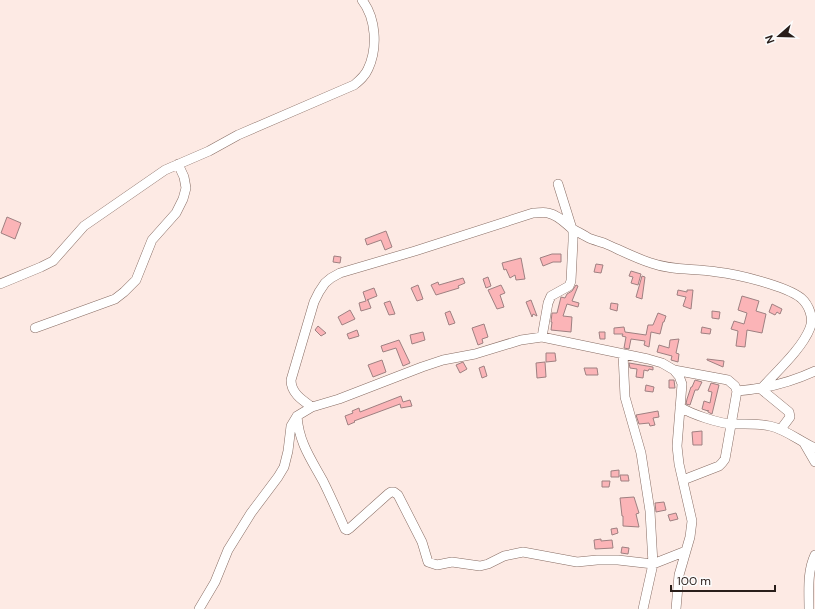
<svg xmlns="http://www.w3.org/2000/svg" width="815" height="609" font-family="'DM Sans',sans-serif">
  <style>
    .building { fill: #fbb4b7; stroke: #9e8081 }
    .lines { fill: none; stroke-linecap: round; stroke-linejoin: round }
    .minor-casing { stroke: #876c63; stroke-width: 10 }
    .minor { stroke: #fff; stroke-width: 9 }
  </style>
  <rect width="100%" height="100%" fill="#fdeae4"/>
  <path class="building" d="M7,217L21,223L15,239L1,233Z
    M386,231L392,247L385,250L381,240L367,245L365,239Z
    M552,254H561V262H553L543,266L540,258Z
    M334,256L341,257L340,263L333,262Z
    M521,258L525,279L516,280L515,275L510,278L506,269L504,270L502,263Z
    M596,264L603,265L601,273L594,272Z
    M631,271L641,274L638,285L631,283L633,277L629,276Z
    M642,276L645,277L642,299L636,297Z
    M488,277L491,286L486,288L483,279Z
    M463,278L465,283L458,286L459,288L436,295L431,285L438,282L439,285Z
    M418,285L423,299L417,301L411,288Z
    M501,285L505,293L500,295L504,307L497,309L488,290Z
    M576,285L578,286L572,301L579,303L578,307L567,304L563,316L572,317L571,332L551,330L552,322H551L552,313H557L561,297L565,298L567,294L572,291Z
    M374,288L377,296L367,300H368L371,308L361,311L359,303L366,301L363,292Z
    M678,290L687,292V290H693L691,309L683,306L686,297L677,295Z
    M742,296L759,301L756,311L766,314L762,333L747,330L745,347L736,346L738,331L731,329L734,321L744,324L747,313L738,310Z
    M531,300L537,316L533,314L532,317L526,302Z
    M390,301L395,314L389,315L384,303Z
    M611,303L618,304L617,311L610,309Z
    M772,304L782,309L780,314L777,312L775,315L769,312Z
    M350,310L355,319L342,325L338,317Z
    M450,311L455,323L449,325L445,313Z
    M712,311L720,312L719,319L712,318Z
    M658,313L666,316L664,322H663L660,334L651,332L649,347L644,345L645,341L631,339L629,349L624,348L626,337L622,336L623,334H614V328L624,327L625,332L646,335L648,325H653Z
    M484,324L488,337L482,339L483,343L478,345L472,328Z
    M318,326L326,333L321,336L315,330Z
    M702,327L711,329L710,334L701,333Z
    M357,330L359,336L349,339L347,334Z
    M423,332L425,340L412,344L410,335Z
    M599,332H605V339H600Z
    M679,339L676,353L679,354L678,362L671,360L672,356L657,352L659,345L669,348L670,340Z
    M399,340L410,363L403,366L396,348L383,352L381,346Z
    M546,353H555L556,361L546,362Z
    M707,359L724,361L723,367L707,360Z
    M382,360L386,372L373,377L368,365Z
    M463,362L467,369L460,373L456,365Z
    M545,362L546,377L537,378L536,363Z
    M629,363L653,367V370L649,369L648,371L644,370L643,378L636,377L637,369L630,368Z
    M484,366L487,376L482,378L479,368Z
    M584,368H597L598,375H586Z
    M669,380H674L675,388H669Z
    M695,380L702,382L698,390H695L690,405L686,404L687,399L691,387H692Z
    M711,383L719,385L712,414L708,412V410V411L702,409L704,401L710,403L712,392L708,391Z
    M646,385L654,387L653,392L645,391Z
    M401,396L403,402L410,400L412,406L401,408L400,404L354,421L355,422L348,425L345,416L353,413L352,411L359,408L360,412Z
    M658,411L659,417L653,418L655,425L650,426L649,423L639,424L636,415Z
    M702,431V445H693L692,432Z
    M619,470V477H611V471Z
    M620,475H628L629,481H621Z
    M602,481H610L609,487H602Z
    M634,497L639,513L636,514L639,527L623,526V516H622L620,498Z
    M664,502L666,510L656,512L655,503Z
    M676,513L678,519L670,521L668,515Z
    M617,528L618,533L612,535L611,529Z
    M601,539V541L612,540L613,548L595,549L594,540Z
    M622,547L629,548L628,554L621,553Z"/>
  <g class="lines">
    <defs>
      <path id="minor" d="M0,284L41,267L53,261L84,226L165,170L209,151L238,135L354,85C360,80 365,76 368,69C378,48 376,18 362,0
        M35,328L115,299L124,292L136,280L152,240L176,213L183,199L186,188L184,177L178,164
        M542,337L548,303L551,296L569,286L571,281L573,241V232L558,184
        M623,354L625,397L641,453L650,511L653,564L643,609
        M674,370L728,380L735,386L737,391L725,459L722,463L719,466L683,480
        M737,391C765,389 789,383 815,371
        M312,407C302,400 291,393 291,380L314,302L319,292L325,283L331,278L340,273L415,251L533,213C538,213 544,212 548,213C558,215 564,222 571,228C576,231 582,234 587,237C592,240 598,241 604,243C620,250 635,258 651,263C673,271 695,268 717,272C737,274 786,286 801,298C809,305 814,318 810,328C802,349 776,372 761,389L789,412L790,417L781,429
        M680,407C691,414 720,424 733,424C746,424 757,423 770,426C787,430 799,441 815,448
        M297,416C299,443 311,459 323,481C331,497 338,513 345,529L347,530L350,528L388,494L391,492H394L398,495L422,542L428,562L437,565L452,562L480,566L488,564L504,556L523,552L577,562L597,560H618L653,564L686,551
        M804,443L815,462
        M199,609L215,582L228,550L251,513L278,477L284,467L288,451L291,426L297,416L312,407L339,399L422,367L443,360L475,354L521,340L542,337L648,359L662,363L674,370L679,376L682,384L677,446L679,464L692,521L690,537L679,575L676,609
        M809,609C809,591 807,572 815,555"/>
    </defs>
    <use href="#minor" class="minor-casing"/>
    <use href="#minor" class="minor"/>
  </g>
  <g transform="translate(779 36) rotate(250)" stroke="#fcfcfc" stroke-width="3" paint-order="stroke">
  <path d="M0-3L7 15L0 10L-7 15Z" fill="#291e1a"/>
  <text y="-6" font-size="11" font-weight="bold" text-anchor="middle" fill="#291e1a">N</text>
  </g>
  <path d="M671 585v6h104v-6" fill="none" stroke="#291e1a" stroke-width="2"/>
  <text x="677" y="585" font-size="12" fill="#291e1a" stroke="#fcfcfc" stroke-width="3" paint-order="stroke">100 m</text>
</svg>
